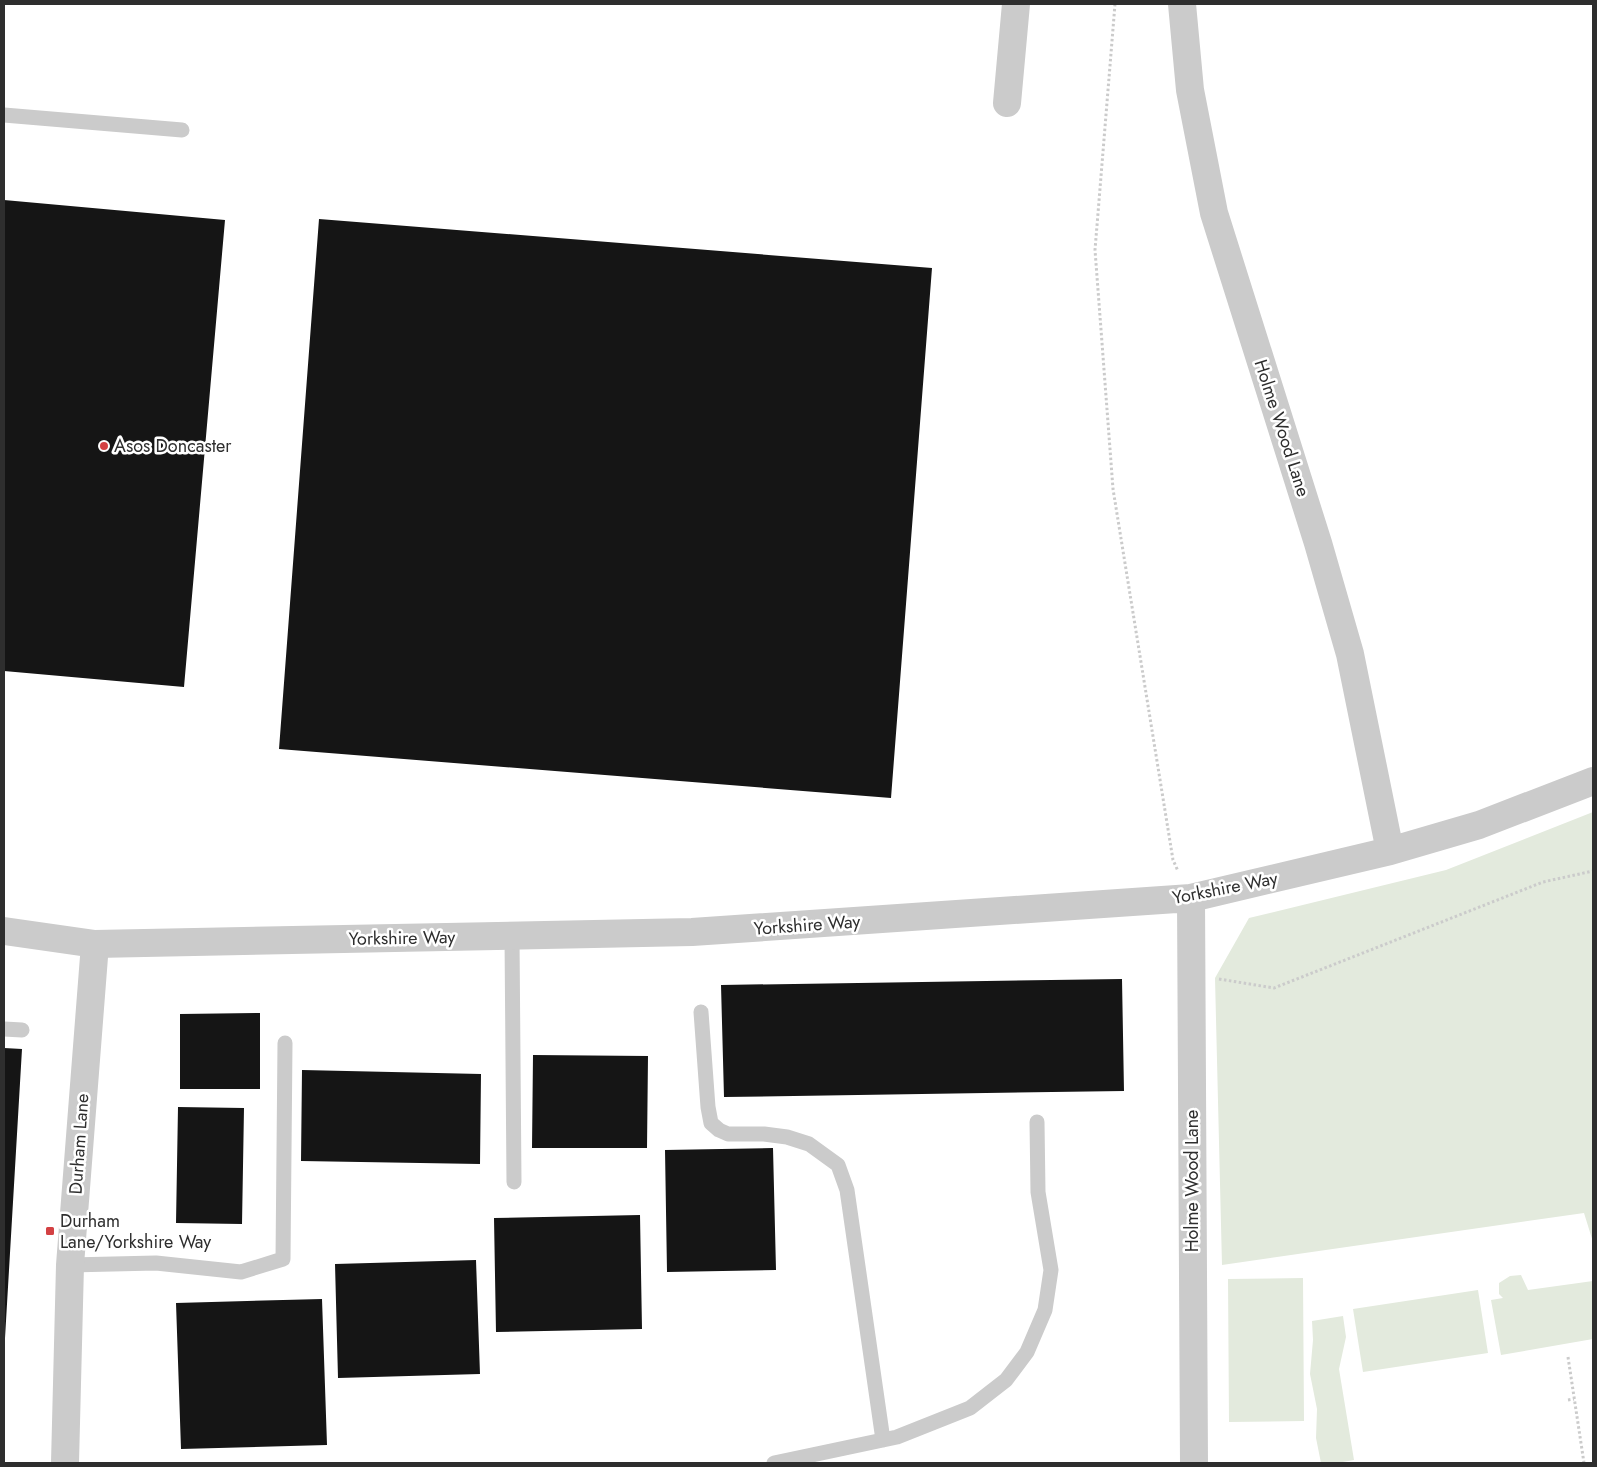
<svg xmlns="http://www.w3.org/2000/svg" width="1597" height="1467" font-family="Jost,sans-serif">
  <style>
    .green { fill: #e3eadd }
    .building { fill: #151515 }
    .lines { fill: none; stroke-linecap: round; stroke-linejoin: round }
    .path { stroke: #cbcbcb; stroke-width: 3; stroke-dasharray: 2.5 2.5; stroke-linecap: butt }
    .lane { stroke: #cbcbcb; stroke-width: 15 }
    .street { stroke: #cbcbcb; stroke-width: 28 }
    .poi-dot { fill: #d34143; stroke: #fff; stroke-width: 2 }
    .labels { text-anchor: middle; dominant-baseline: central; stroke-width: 5; stroke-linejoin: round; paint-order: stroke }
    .street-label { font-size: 18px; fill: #2e2e2e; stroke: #fff }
    .poi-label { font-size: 18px; fill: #2e2e2e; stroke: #fff; text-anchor: start }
  </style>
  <rect width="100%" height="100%" fill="#fff"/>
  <path class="green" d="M1593,812V1242L1584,1213L1222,1265L1215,978L1249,918L1446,870Z
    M1521,1275L1528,1290L1593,1281V1339L1501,1355L1491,1300L1503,1298L1499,1294V1283L1510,1276Z
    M1303,1278L1304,1421L1229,1422L1228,1279Z
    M1478,1290L1488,1353L1363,1372L1353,1309Z
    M1343,1316L1346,1337L1339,1369L1354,1460L1337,1463H1321L1316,1438L1317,1409L1310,1374L1313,1340L1312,1321Z"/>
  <path class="building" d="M4,200L225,220L184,687L4,671Z
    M319,219L932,268L891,798L279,749Z
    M1122,979L1124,1091L724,1097L721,985Z
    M260,1013V1089H180V1014Z
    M4,1048L22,1049L5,1338H4Z
    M533,1055L648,1056L647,1148H532Z
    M302,1070L481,1074L480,1164L301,1161Z
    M178,1107L244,1108L242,1224L176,1223Z
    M773,1148L776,1270L667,1272L665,1150Z
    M640,1215L642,1329L496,1332L494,1218Z
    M476,1260L480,1374L338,1378L335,1264Z
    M322,1299L327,1445L181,1449L176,1303Z"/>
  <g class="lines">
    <path class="path" d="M1115,4L1095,250L1113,489L1173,860L1178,871
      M1219,979L1274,988L1543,882L1593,871
      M1568,1357L1584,1463
      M1568,1400L1574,1399"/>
    <path class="lane" d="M4,115L182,130
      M512,936L514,1182
      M701,1012L708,1107L711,1123L719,1130L728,1134H764L787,1137L809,1144L838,1165L847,1190L883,1440
      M4,1029L22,1030
      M70,1265L156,1263L241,1272L283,1259L285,1043
      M774,1463L897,1437L970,1408L1006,1380L1027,1352L1045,1310L1051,1270L1038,1192L1037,1122"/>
    <path class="street" d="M1182,4L1190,90L1214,213L1318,543L1350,654L1390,851
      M1007,103L1016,4
      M1191,898L1194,1463
      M4,931L95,944L692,932L1191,898L1390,851L1479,825L1593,781
      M65,1463L70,1265L95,944"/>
  </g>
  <g class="poi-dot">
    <circle cx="104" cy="446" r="5"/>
    <rect x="45" y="1226" width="10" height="10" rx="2.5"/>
  </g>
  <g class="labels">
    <g class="street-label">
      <text transform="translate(1282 428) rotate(72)">Holme Wood Lane</text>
      <text transform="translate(1225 888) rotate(-11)">Yorkshire Way</text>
      <text transform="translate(807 925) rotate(-4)">Yorkshire Way</text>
      <text transform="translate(402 938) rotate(-1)">Yorkshire Way</text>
      <text transform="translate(79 1144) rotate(-86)">Durham Lane</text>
      <text transform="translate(1192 1181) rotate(-90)">Holme Wood Lane</text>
    </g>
    <g class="poi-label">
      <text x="114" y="446">Asos Doncaster</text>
      <text x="60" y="1221">Durham<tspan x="60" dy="21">Lane/Yorkshire Way</tspan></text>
    </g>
  </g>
  <rect width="1597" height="1467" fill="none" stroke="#2e2e2e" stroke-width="10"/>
</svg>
